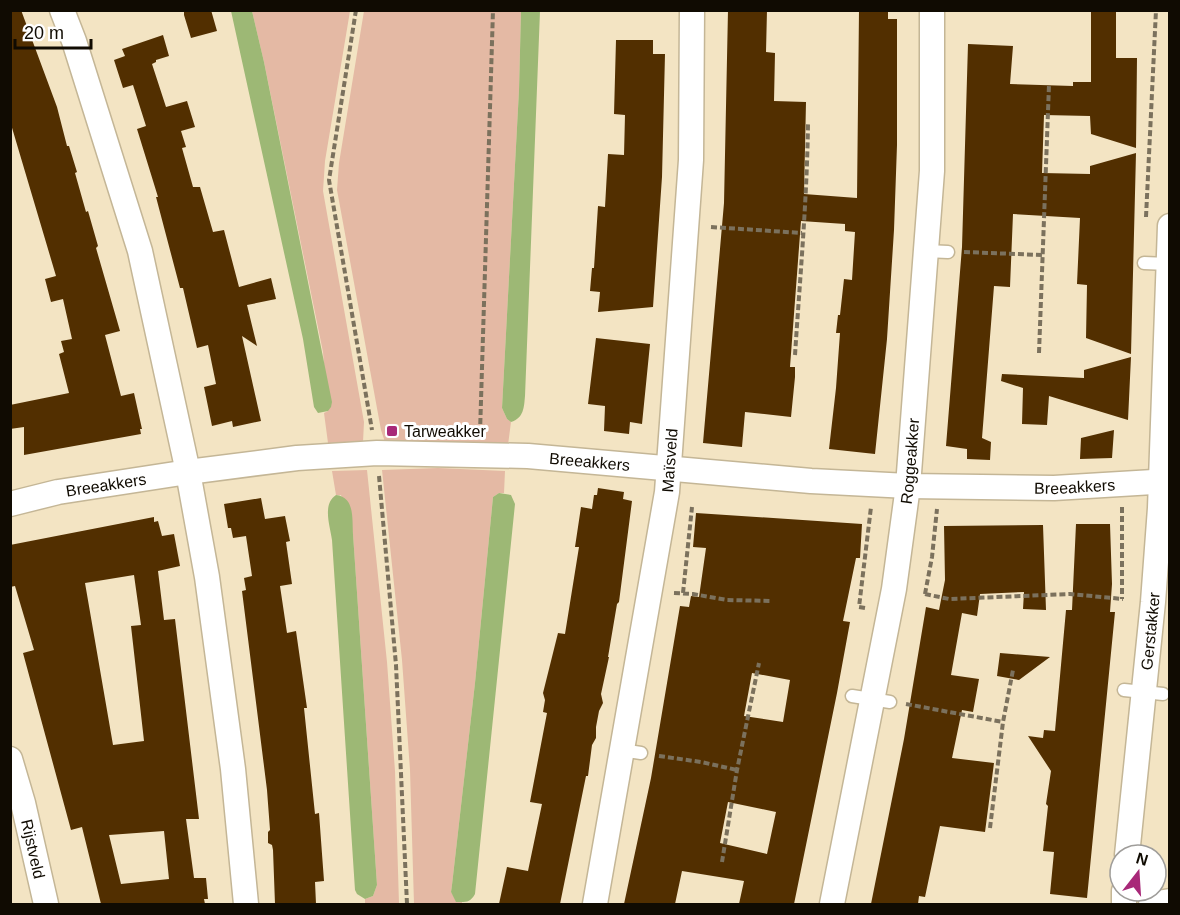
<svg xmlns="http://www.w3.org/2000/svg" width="1180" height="915" font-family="Arial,sans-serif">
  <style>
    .green { fill: #e4b9a4 }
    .water { fill: #9db875 }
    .building { fill: #522f00; fill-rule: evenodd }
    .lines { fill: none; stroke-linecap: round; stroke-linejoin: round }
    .service-casing { stroke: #c4b696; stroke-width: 15 }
    .minor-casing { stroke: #c4b696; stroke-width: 27 }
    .path { stroke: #7b715d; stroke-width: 4; stroke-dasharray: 6 3; stroke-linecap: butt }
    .service { stroke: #fff; stroke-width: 12 }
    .minor { stroke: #fff; stroke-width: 24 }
    .poi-dot { fill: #a82878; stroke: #fff; stroke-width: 2 }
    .labels { text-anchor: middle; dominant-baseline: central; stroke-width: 6; stroke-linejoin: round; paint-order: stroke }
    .poi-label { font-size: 16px; fill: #100b02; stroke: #fff; text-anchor: start }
    .street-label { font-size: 16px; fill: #100b02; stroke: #fff }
  </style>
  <rect width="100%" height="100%" fill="#f3e4c3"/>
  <path class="green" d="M252,11H350L325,161L323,191L364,422L363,442L328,443L324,413L328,411L323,352L264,62Z
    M364,11H521L519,90L502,408L507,419L511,422L508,445L385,442L381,430L337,190L339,163Z
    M438,468L505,471L504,493H499L493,497L475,683L452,885L451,892L457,902H462V904H414L410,770L402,660L382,470Z
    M367,470L387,662L395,771L399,904H365V899L373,896L377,885L353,534L341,495H336L332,471Z"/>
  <path class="water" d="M231,11H252L264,62L332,402L331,407L328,411L318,413L314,407L303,339Z
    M521,11H540L525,396C524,407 524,418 511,422L507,419L502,408L519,90Z
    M499,493L511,495L515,504L475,894C470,903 466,902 456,902L451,892L452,885L475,683L493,497Z
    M336,495C355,497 352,519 353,534L377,885L373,896L365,899L357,894L355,890L332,540C330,526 322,504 336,495Z"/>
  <path class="building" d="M10,10H21L57,107L67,146H69L77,172L75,173L86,212L88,211L98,246L96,248L120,331L105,335L121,396L134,393L142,429H140L141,434L24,455V427L10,429V405L69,393L59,354L64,352L61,341L72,339L63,299L51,302L45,279L56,276L10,121Z
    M184,10H211L217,31L191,38L184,15Z
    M728,10H767L766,52L775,53L774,101L806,102L804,194L857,198L859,10H888V19H897V145L894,230L887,339L875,454L829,449L836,388L840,333H836L838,315H840L844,279L852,280L855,232L845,231V224L801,221L790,367H795V377L791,417L745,412L742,447L703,443L724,203Z
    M1091,10H1116V58H1137L1136,148L1091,134L1090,116L1044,115L1042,173L1090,174V166L1136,153L1131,354L1086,338L1087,285L1077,284L1080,218L1013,214L1010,287L994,286L982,438L991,442L990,460L967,459V449L946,446L962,247L968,44L1013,46L1010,84L1073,86V82H1091Z
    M163,35L169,56L156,60V62L152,64L166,107L187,101L195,127L181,131L186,147L182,148L193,187H200L213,232L224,230L239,287L271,278L276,299L247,305L257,346L242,336L261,421L233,427L232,421L212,426L204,387L216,384L208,345L197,348L183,288H180L156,197H158L137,129L146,126L133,85L123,88L114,60L125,56L122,49Z
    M616,40H653V54H665L662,177L653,307L598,312L600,292L590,291L592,268H594L598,206L605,207L608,154L624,155L625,115L614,114Z
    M596,338L650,344L642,424L630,422L629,434L604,431L605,406L588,404Z
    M1131,357L1128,420L1049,396L1047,425L1022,424L1023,388L1001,381L1002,374L1084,378V370Z
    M1114,430L1112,458L1080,459L1081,438Z
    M598,488L624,492L623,499L632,501L619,602L617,604L608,657H609L601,694L603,703L599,711L596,727V738L592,745L588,776H586L560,904H499L507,867L528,871L542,804L530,802L547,713L543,712L545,700L543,693L558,633L565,634L579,547H575L581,507L592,509L594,495H597Z
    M261,498L265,519L285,516L290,541L286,542L292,584L280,586L287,633L296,631L307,708H304L315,814L319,813L324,881L315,882L316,904H275L273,850L272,845L268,843V832L270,830L267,790L242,591L246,590L244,578L252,576L246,536L233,538L231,528H228L224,504Z
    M696,513L862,524L860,558H856L843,621L850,622L837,693L794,904H739L744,881L682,871L675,904H624L651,778L680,606L689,607L691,596L699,597L706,548L693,547ZM752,673L790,680L783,722L744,716ZM728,802L776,812L767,854L720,843Z
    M154,517V522L158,521L162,536L174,534L180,566L158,571L164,620L175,619L199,819H186L194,878H206L208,899H204L205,904H101L82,827L71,830L23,653L34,650L15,586L10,587V545ZM134,575L141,625L131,626L144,741L113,745L85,583ZM164,831L169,879L121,884L109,835Z
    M1076,524H1110L1112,584L1110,612H1115L1087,898L1050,894L1054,852L1043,851L1048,806L1046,804L1051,771L1028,736L1043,738L1044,730L1055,731L1066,610H1072Z
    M1043,525L1046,610L1023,609L1024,592L980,594L977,616L962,613L951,675L979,679L973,712L962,710L952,758L994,763L985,832L940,826L925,897L919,896L918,904H871L904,739L926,607L939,610L945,580L944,526Z
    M1000,653L1050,657L1019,680L997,676Z"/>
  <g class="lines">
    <defs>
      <path id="service" d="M926,251L948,252
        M1144,263L1168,264
        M1124,690L1163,694
        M852,696L890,702
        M621,750L641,753"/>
      <g id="minor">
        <path d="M62,10L74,41L140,251L188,472L207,577L233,769L246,904"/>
        <path id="s1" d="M10,504L58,492L188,472L297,458L377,453L528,456L811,481L908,486L1054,488L1170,481"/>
        <path id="s2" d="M10,759L23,803L46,904"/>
        <path id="s3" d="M1127,855L1153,602L1160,508L1170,226"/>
        <path id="s4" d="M595,904L667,492L691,160L692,10"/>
        <path id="s5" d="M832,904L894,589L908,486L932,171V10"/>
        <path d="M1124,904V891"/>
        <path d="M1151,904L1170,901"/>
      </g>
    </defs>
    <use href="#service" class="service-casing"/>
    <use href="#minor" class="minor-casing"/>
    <path class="path" d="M356,10L329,180L372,430
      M1146,217L1156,10
      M711,227L802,233
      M964,252L1042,255
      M1039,353L1049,85
      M795,355C800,278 807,200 808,123
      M480,433L493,10
      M379,476L396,665L407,904
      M1122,507V599
      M674,593L693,594L727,600L772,601
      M683,593L692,507
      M925,594L932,557L937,509
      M925,594L949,599L1070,594L1123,599
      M865,608L859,607L871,507
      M906,704L1003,722
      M659,756L701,762L737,770
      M990,828L1003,722L1013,670
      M722,862L737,770L759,663"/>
    <use href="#service" class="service"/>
    <use href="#minor" class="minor"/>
  </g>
  <rect class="poi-dot" x="386" y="425" width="12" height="12" rx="3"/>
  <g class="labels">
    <g class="poi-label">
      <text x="404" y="431">Tarweakker</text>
    </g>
    <g class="street-label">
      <text stroke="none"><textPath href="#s4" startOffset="450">Maïsveld</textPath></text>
      <text stroke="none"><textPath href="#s1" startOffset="584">Breeakkers</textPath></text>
      <text stroke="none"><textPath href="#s5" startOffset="450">Roggeakker</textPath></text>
      <text stroke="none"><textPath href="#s1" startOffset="98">Breeakkers</textPath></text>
      <text stroke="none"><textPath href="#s1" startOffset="1070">Breeakkers</textPath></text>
      <text stroke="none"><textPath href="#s3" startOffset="225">Gerstakker</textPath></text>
      <text stroke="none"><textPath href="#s2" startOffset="93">Rijstveld</textPath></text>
    </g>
  </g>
  <rect width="1180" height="915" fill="none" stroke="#100b02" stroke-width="24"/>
  <g transform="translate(1138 873) rotate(17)"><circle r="28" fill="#ffffff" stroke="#9f9d9a" stroke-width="1.5"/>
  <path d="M0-4.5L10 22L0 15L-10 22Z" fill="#a82878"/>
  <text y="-9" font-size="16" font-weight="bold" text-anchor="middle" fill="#100b02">N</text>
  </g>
  <path d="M15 39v9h76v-9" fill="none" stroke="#100b02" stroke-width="3"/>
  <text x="24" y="39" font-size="18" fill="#100b02" stroke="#ffffff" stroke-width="4.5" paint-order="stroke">20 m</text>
</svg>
